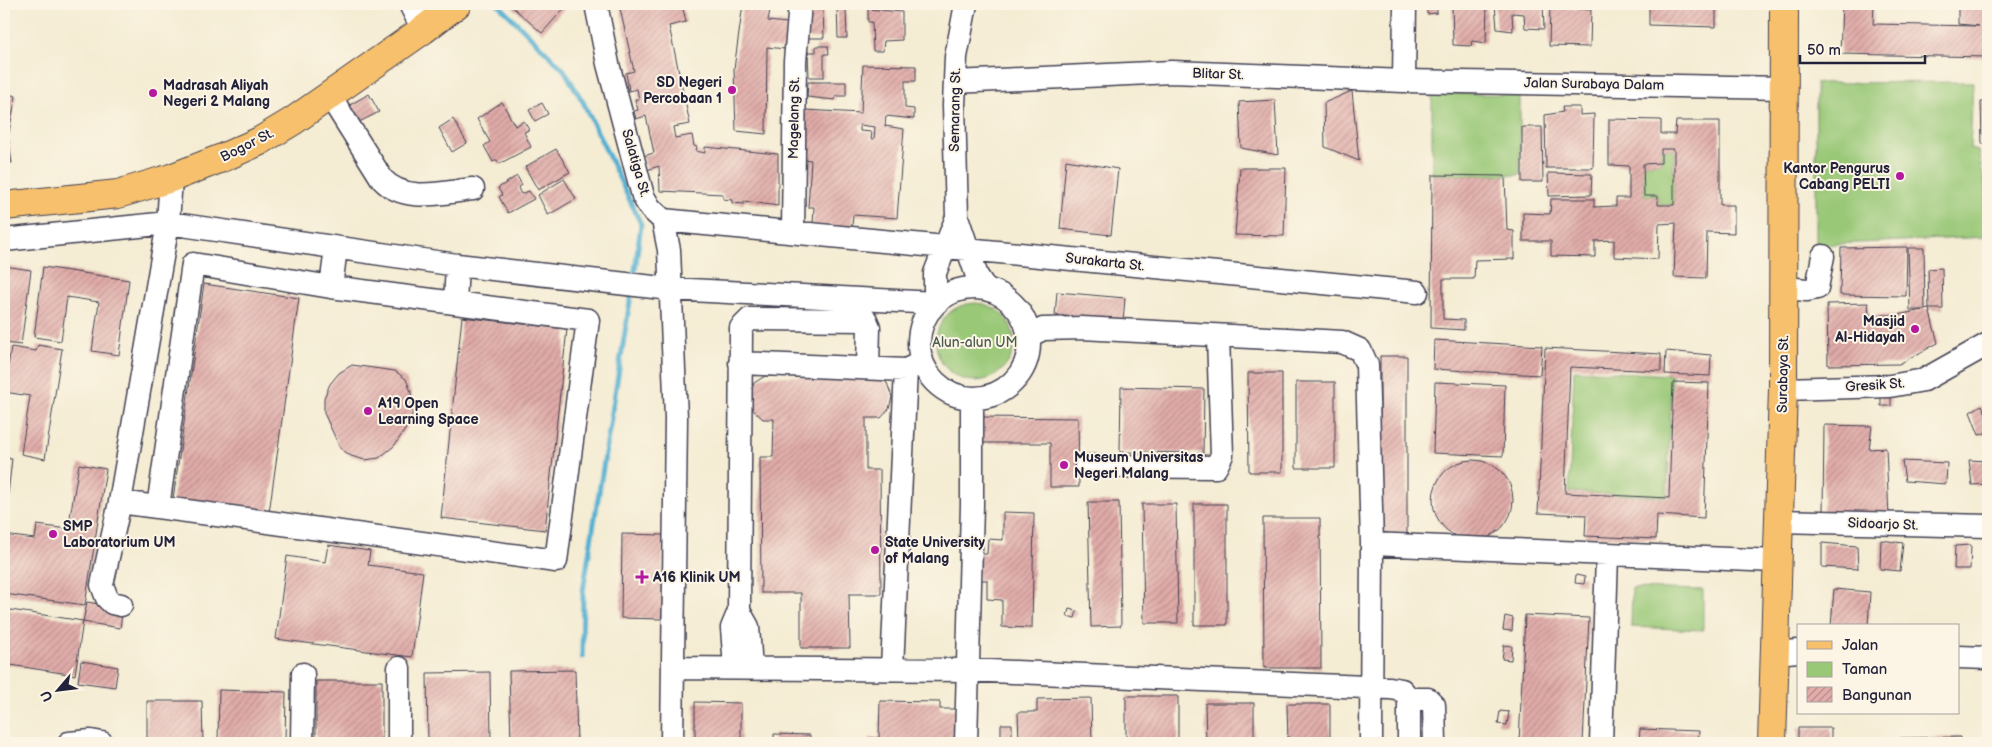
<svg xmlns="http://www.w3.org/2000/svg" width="1992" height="747" font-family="'Balsamiq Sans',sans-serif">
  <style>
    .green { fill: #99c877; stroke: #5e7559 }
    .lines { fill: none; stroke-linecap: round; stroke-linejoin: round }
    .stream { stroke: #53b0d2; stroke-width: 5 }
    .building { fill: url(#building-hatch); fill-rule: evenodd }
    .minor-casing { stroke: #424052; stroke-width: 25 }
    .major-casing { stroke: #424052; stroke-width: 30 }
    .minor { stroke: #fff; stroke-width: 22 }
    .major { stroke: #f7c06c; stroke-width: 28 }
    .poi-dot { fill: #b5179e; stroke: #fcf5e5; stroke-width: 2 }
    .labels { text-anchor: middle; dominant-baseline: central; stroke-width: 4; stroke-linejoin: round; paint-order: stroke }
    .street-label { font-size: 14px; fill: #22223b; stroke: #fcf5e5 }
    .poi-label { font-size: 14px; font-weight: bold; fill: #22223b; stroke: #fcf5e5; text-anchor: start }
    .park-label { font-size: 14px; fill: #4c5c50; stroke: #fcf5e5 }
  </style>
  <defs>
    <pattern id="building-hatch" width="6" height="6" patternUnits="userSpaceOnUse" patternTransform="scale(1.25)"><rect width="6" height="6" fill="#e1aca9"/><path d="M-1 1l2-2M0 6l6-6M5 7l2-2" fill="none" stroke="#b68c8b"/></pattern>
  </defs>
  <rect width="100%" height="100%" fill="#fcf5e5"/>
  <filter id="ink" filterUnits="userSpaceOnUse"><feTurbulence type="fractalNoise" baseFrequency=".02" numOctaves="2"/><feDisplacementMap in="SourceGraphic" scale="10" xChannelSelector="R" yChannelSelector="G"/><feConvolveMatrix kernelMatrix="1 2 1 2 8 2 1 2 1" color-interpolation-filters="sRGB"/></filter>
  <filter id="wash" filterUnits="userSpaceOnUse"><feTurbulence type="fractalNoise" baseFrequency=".0096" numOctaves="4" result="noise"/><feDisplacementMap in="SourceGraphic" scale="20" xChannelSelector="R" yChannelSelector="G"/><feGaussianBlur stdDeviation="1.12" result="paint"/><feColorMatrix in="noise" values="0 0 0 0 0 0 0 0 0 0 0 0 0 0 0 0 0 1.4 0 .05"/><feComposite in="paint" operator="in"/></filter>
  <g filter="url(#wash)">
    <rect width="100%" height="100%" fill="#f4ecd3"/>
    <path class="green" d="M1973,82L1970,149L1978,151L1988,201V237L1816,245V83Z
      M1432,93L1520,95V175H1432Z
      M1661,149H1674V205H1658V196H1644L1643,164L1661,163Z
      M936 342a39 39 0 1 1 78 0a39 39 0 1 1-78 0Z
      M1574,370L1672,375L1667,497L1569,492Z
      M1632,588L1703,590V630L1631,627Z"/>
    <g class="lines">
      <path class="stream" d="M498,4L564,70L583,102L641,224L634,278
        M582,657L583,591L632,289"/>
    </g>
    <g id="blocks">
      <path class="building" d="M509,4H568L542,33Z
        M619,4H682L686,22L669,26L690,124L673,127L675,138L692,135L694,146L697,147L696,151L705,153V147L778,154V206L744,201V204L732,203V200L723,199V194L660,191L659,166L647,170L643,156L654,153L646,116L636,119L634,111L638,110L635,99H639L637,89L629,91L626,73L634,71Z
        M743,4H771L768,21L787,23L785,49L767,47L766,134L736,131L734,69Z
        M810,4H854L853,9H846L847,38H838L837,7H823L824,38H806Z
        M1426,4H1437V13L1427,14Z
        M1452,4H1487L1486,43L1472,41L1471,46L1453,45Z
        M1495,4H1543L1544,29L1525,28L1524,14L1512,13L1513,31L1497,29Z
        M1550,4H1565V8L1591,10L1590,47L1549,46Z
        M1649,4H1716V27L1649,25Z
        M1842,4H1874L1873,24L1979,26L1958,24V4H1988V57L1840,54Z
        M868,9L902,12V40L884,41L883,51H873L872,22H868Z
        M816,46H828L829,54H824V77H809L808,52H816Z
        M863,65L916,66V81H905V108L914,109V119L886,116L885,126L904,129L897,218L853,215L852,227L813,225L814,207H808L811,160L801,159L804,110L861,113ZM860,125L875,127L874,139H871L872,132L860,131Z
        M808,82H846V96H836L835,100L807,97Z
        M1352,91L1359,161L1325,147L1324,103Z
        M4,93L16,96L8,137L12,163L4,162Z
        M369,94L379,112L357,123L348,106Z
        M1275,100L1278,155L1241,148L1239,102Z
        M502,102L515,126L524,121L529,130L524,132L531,147L499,164L497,160L493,162L484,146L490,142L477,119Z
        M1981,102H1988V144H1982Z
        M542,103L548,114L535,121L529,110Z
        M1562,107H1580V115L1594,114L1593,168H1546L1545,115L1563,112Z
        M453,119L467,143L452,152L439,128Z
        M1609,119L1661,120V134H1675L1676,121H1720V205H1734V233L1707,232L1706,278L1674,277L1676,223L1659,224L1658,259L1614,257V240L1595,241V257L1551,256V241H1523V213L1550,214L1551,199H1594V207L1616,206V198H1629V166L1609,165ZM1661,149H1674V205H1658V196H1644L1643,164L1661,163Z
        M1522,127H1542L1543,182H1522Z
        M556,149L570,172L538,190L525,167Z
        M1066,160L1118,169L1111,235L1060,229Z
        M1240,168H1286L1284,236L1235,235Z
        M1548,173L1592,174L1591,195L1549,196Z
        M1432,175L1505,176L1507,230L1514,231V259L1475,260L1474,279H1443V319L1464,320V330L1431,328Z
        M517,176L522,185L518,188L521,194L529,191L534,199L508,213L499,197L502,195L498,188Z
        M564,179L576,199L548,215L538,195Z
        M1907,247L1906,296L1840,295L1841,248Z
        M1908,248H1924L1925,310H1910Z
        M4,266L31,270L21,345L4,343Z
        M43,267L129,280L119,355L92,351L99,302L67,297L61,341L34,337Z
        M1942,268L1943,309H1929L1938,343L1899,364L1828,365L1827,304L1868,303L1869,315H1896L1929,309L1928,269Z
        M204,284L299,298L268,520L172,506Z
        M1057,292L1125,298L1123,322L1055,315Z
        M462,317L567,329L545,530L441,518Z
        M1434,340L1542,346L1540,375L1433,369Z
        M38,345L62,349L45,459L21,454L30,396L4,392L11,347L36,351Z
        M1545,348L1661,354V371L1570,367L1565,493L1669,498L1673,382L1709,383L1704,518L1657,515L1656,539L1585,536L1586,515L1538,513Z
        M1666,351L1711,355L1710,376L1665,374Z
        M1380,356H1407V535H1380Z
        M352,365L395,371L406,379L411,392L413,408L411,421L394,446L379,458L365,460L351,456L340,448L324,413V398L330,384L339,373Z
        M1248,373H1282V472H1249Z
        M765,376L879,377L887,383L892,397L889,409L881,418H866V470H880L881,594H849L850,648H801V593H761L760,457H773L774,419H763L751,408L749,395L754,383Z
        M1296,382H1335V468H1296Z
        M1435,382L1505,385L1503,456L1433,453Z
        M1121,387L1204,389L1203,453L1120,452Z
        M1891,391V406H1881V392Z
        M1982,405L1988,418V432L1979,435L1970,412Z
        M978,417L1078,418L1079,487H1050V443H977Z
        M1824,425L1872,426L1869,449L1886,448L1889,517L1823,514Z
        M4,458L12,459L5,520H4Z
        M1433 500a40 40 0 1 1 80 0a40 40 0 1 1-80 0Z
        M1969,460L1988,461V484L1972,485Z
        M1902,461L1947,463L1946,484L1905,481Z
        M79,464L106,469L85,605L4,594V535L35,539L37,525L68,529Z
        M1088,502H1119L1121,626L1091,627Z
        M1142,504H1176L1178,623H1144Z
        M1194,504H1227V625H1194Z
        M1003,512L1034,513L1032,628L1002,627V600L987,599V580H978V554H987L988,539L1003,540Z
        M1263,518H1320L1321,668H1264Z
        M622,534L663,535L662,619L621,618Z
        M1881,540L1903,543L1900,571L1880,569Z
        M1822,543L1857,546L1858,569L1822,567Z
        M328,545L370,551L368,565L423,572L412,657L276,639L287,556L325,562Z
        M1971,545L1970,569H1954L1955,546Z
        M1576,575L1585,577L1584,584L1575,583Z
        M1834,589L1870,592L1868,626H1831Z
        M87,602L123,608L120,628L83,622Z
        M4,609L83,621L75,675L4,664Z
        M1069,609L1077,611L1075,618L1067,616Z
        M1525,615L1589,618L1583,743H1519Z
        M1505,616L1513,618L1512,631L1503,630Z
        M1504,645L1512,646L1511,660L1502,659Z
        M81,661L118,667L115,687L78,682Z
        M575,670L577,743H511L509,671Z
        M490,672L491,743H428L427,673Z
        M316,681H382V743H316Z
        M219,690L286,692L285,743H218Z
        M1126,696H1178V743H1126Z
        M1091,698L1092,743H1019L1018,712H1037V699Z
        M147,701H202L203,743H147Z
        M880,701L940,702V709H959L958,743H869V738H879Z
        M695,702L741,703V743H695Z
        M1205,703H1254V743H1206Z
        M1287,704H1330V743H1288Z
        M1500,711L1509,712L1507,725L1498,724Z
        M1001,724H1012V739L1001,740Z
        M1798,728H1831V743H1798Z
        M1640,729L1699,731L1698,743H1639Z
        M774,734L810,735V743H774Z
        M1961,737V743H1900V738Z"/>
    </g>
  </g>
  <g filter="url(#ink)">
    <use href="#blocks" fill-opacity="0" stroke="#424052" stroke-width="1"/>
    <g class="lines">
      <defs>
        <path id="minor" d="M410,4L423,30
          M596,4L608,64L643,196L650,208L663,220L1417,292
          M966,4L956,57L954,105L957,217L977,276L985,288
          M1404,81L1784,88
          M955,82L1172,72L1404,81L1405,4
          M330,96L382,179C405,204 443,192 473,189
          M663,220L669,250L676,418L672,743
          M793,232L795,61L800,4
          M4,240L168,223L457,265L671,289L935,303V273L957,217
          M336,248L331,287L455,303
          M919 343a55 55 0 1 1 110 0a55 55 0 1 1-110 0Z
          M1784,288L1807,290L1817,288L1823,256
          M1029,336L1043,329L1082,328L1342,342L1360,350L1367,365L1372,544L1371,743
          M740,363L906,370L920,363
          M1783,389L1890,386L1924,380L1988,344
          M1086,466L1216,467L1222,455L1218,336
          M120,502L556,561L588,320L455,303L457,265
          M158,507L193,264L331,287
          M1777,521L1988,526
          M1372,544L1776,561
          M121,605L112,603L107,598L102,585L120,502L168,223L171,178
          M739,611L748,627L751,668
          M1775,653L1798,651
          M1958,657L1988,658
          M399,668V743
          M673,668L967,670L1390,688L1402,690L1409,699V743
          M735,668L732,628L739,611L741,328L750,319L866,320L869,327L868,367
          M892,668L906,370
          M1409,699H1428L1434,705L1435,743
          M69,743L91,741L102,743
          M302,743L303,674
          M966,743L972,505V398
          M1601,743L1607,555"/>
        <path id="major" d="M4,206L118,194L171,178L222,158L260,141L293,121L423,30L457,4
          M1772,743L1783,389L1784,4"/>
      </defs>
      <use href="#minor" class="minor-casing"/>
      <use href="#major" class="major-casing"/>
      <use href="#minor" class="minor"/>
      <use href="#major" class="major"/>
    </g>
  </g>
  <g class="poi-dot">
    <circle cx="732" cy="90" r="5"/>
    <circle cx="153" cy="93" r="5"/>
    <circle cx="1900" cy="176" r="5"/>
    <circle cx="1915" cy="329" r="5"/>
    <circle cx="368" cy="411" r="5"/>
    <circle cx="1064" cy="465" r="5"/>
    <circle cx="53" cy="534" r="5"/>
    <circle cx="875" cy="550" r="5"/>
    <path d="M639.5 569.5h5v5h5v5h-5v5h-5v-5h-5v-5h5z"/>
  </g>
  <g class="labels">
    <g class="street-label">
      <text transform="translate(1218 74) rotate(2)">Blitar St.</text>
      <text transform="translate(1594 84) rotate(1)">Jalan Surabaya Dalam</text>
      <text transform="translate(955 110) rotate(-89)">Semarang St.</text>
      <text transform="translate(794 118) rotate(-89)">Magelang St.</text>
      <text transform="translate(247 145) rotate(-27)">Bogor St.</text>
      <text transform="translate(636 163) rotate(74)">Salatiga St.</text>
      <text transform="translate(1105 262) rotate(6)">Surakarta St.</text>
      <text transform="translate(1783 374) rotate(-89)">Surabaya St.</text>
      <text transform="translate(1875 385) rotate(-4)">Gresik St.</text>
      <text transform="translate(1883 524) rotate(2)">Sidoarjo St.</text>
    </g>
    <g class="poi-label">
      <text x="722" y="82" text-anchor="end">SD Negeri<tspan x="722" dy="16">Percobaan 1</tspan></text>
      <text x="163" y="85">Madrasah Aliyah<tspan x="163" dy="16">Negeri 2 Malang</tspan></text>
      <text x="1890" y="168" text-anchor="end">Kantor Pengurus<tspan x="1890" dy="16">Cabang PELTI</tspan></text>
      <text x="1905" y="321" text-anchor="end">Masjid<tspan x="1905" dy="16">Al-Hidayah</tspan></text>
      <text x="378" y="403">A19 Open<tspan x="378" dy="16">Learning Space</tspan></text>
      <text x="1074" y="457">Museum Universitas<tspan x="1074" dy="16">Negeri Malang</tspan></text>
      <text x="63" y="526">SMP<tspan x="63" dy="16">Laboratorium UM</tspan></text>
      <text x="885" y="542">State University<tspan x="885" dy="16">of Malang</tspan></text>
      <text x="653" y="577">A16 Klinik UM</text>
    </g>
    <g class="park-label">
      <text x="975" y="342">Alun-alun UM</text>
    </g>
  </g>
  <rect width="1992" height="747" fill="none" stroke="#fcf5e5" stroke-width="20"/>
  <rect x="1797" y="624" width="162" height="90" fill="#fcf5e5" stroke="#a5a1a1"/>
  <rect x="1807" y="641" width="25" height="8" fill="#f7c06c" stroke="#a5a1a1"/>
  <text x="1842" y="650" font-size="15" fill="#22223b">Jalan</text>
  <rect x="1807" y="662" width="25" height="15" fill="#99c877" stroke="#a5a1a1"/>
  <text x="1842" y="674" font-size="15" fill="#22223b">Taman</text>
  <rect x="1807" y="687" width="25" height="15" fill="url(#building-hatch)" stroke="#a5a1a1"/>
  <text x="1842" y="700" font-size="15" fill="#22223b">Bangunan</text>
  <g transform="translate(58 690) rotate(242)" stroke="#fcf5e5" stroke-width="4" paint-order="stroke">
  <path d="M0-4L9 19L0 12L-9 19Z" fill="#22223b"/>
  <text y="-8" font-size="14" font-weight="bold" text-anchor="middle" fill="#22223b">U</text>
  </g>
  <path d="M1800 55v8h125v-8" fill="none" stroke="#22223b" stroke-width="2.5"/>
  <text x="1807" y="55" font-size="15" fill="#22223b" stroke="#fcf5e5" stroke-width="4" paint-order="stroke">50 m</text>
</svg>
